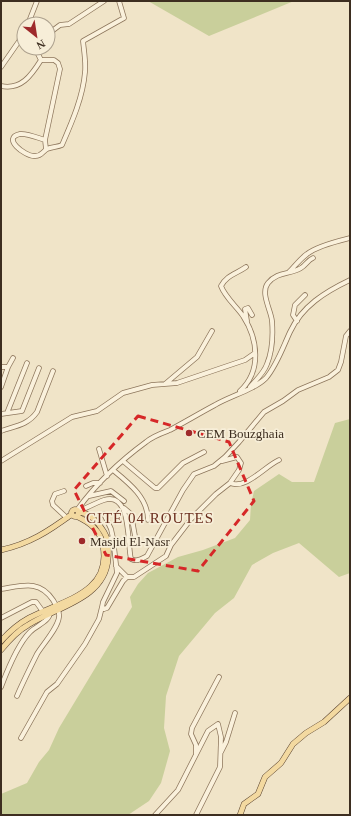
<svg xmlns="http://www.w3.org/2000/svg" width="351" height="816" font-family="Georgia,serif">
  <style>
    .green { fill: #c9cf9b }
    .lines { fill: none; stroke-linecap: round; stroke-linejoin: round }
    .minor-casing { stroke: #8d765c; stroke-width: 5.5 }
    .major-casing { stroke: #5b4430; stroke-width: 6 }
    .minor { stroke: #faf1dc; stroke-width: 4 }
    .major { stroke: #f3d9a0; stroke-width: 5 }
    .marked { fill: none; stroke: #d62828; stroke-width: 3; stroke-dasharray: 8 5; stroke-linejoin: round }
    .poi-dot { fill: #9e2a2b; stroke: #f7eed8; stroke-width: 1.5 }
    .labels { text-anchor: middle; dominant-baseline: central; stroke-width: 3.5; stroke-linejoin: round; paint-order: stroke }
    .poi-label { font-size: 13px; fill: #3d2e20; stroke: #f7eed8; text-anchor: start }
    .quarter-label { font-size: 15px; letter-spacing: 1px; fill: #6b2e1e; stroke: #f7eed8 }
  </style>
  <rect width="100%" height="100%" fill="#f0e4c8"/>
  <path class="green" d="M148,1H294L209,36Z
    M350,419V573L339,577L299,543L273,553L252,565L234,598L215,613L179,656L166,696L164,728L170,751L161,783L149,801L128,815H1V794L27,783L39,762L49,750L59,728L132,607L130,597L138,584L148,573L178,557L203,550L235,538L250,520L251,504L254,491L279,474L292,482H314L335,423Z"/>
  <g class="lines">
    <defs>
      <path id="minor" d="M28,24L37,1
        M48,34L60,25L69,24L104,1
        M35,48L41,60H54L58,63L60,69L45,140L46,149
        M1,67L24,34
        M1,86C21,90 31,76 41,60
        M45,140C38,138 27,133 20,134C1,138 25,156 34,156C41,157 42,152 47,149C51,147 58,147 62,145C72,122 83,97 85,72C86,62 84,51 83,41L124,18L119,1
        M289,272C295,266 300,259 307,254C317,246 338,241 350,238
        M247,321L245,309L248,308L252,315
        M297,321L293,315L295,305L305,295
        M1,367H8L1,387
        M8,367L13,358
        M165,384L197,357L212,331
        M250,387C256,380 264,373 267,364C272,352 273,334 272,321C271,310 260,293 268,283C278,271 290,275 301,268C306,265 308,260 313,258
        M240,391C262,371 258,339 243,316C236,306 225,297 221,286C227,275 236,274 246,267
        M7,413L27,363
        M1,414L22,411L39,368
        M1,431C15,426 28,425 37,412L53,371
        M99,449L107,476
        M1,461L72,417L97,411L123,393L152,385L177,383L245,360L255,353
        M123,461L155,488H158L183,463L204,452
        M113,470C129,483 148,498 148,520
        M230,483C246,490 265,466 279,460
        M86,486L93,483H100
        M64,491L55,494L52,501L53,505L67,518
        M89,496L111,491L124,501
        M124,508L131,514L135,536
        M77,510C96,484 120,461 146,442C153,436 162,433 170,430C185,422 200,413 215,405C230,396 254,390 266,378C277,365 283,347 290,332C302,306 325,292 350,280
        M79,511C87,508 95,503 104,500C132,491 127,544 131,559C137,562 141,559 147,556L183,490L194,474L214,466L225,457L239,442L264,412L283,401L298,390L329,377L338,370L341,362L346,336L350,331
        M104,514L111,529L113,538
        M107,539L113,538L117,573L103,602L102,607L104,609L107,608L123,581L127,577H134L166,556L171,545L191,519L216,494L230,483L239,470L241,463L237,457L222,461
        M116,566L127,577
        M1,589C22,586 39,579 53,600C56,605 60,611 59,617C58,628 43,644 37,654C30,668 23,682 17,696
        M1,618L32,602H36L44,613
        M1,687C7,671 19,643 30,632C37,625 51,621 50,611
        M21,738L47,692L57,684L85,644L99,619L102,607
        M221,752L226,742L235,713
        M196,754V745L191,734L192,728L219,677
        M155,815L178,790L208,731L218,724L221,737L220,767L196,815"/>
      <path id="major" d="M71.5 513a3.5 3.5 0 1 1 7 0a3.5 3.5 0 1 1-7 0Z
        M1,550C29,544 49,531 72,514
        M1,641C9,632 18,624 29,618C60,601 112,594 103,546C101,530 89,522 76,516
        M1,650C9,640 17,631 28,625C56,607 105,599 108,559C109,549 109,540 104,532C99,523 90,513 79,512
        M240,815L244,804L258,794L265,777L281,763L293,744L306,733L324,722L350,698"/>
    </defs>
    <use href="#minor" class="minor-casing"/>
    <use href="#major" class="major-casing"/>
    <use href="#minor" class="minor"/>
    <use href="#major" class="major"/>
  </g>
  <path class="marked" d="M138,416L229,442L254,501L198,571L106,555L74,490Z"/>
  <g class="poi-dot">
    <circle cx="189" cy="433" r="4"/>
    <circle cx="82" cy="541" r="4"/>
  </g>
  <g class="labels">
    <g class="poi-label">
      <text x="197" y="433">CEM Bouzghaia</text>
      <text x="90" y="541">Masjid El-Nasr</text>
    </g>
    <g class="quarter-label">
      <text x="150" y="518">CITÉ 04 ROUTES</text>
    </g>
  </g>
  <rect width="351" height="816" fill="none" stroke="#3d2e20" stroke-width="4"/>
  <g transform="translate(36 36) rotate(150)"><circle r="19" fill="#f7eed8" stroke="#ada18e"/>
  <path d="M0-3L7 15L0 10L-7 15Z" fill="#9e2a2b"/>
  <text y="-6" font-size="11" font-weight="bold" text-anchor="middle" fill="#3d2e20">N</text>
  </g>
</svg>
